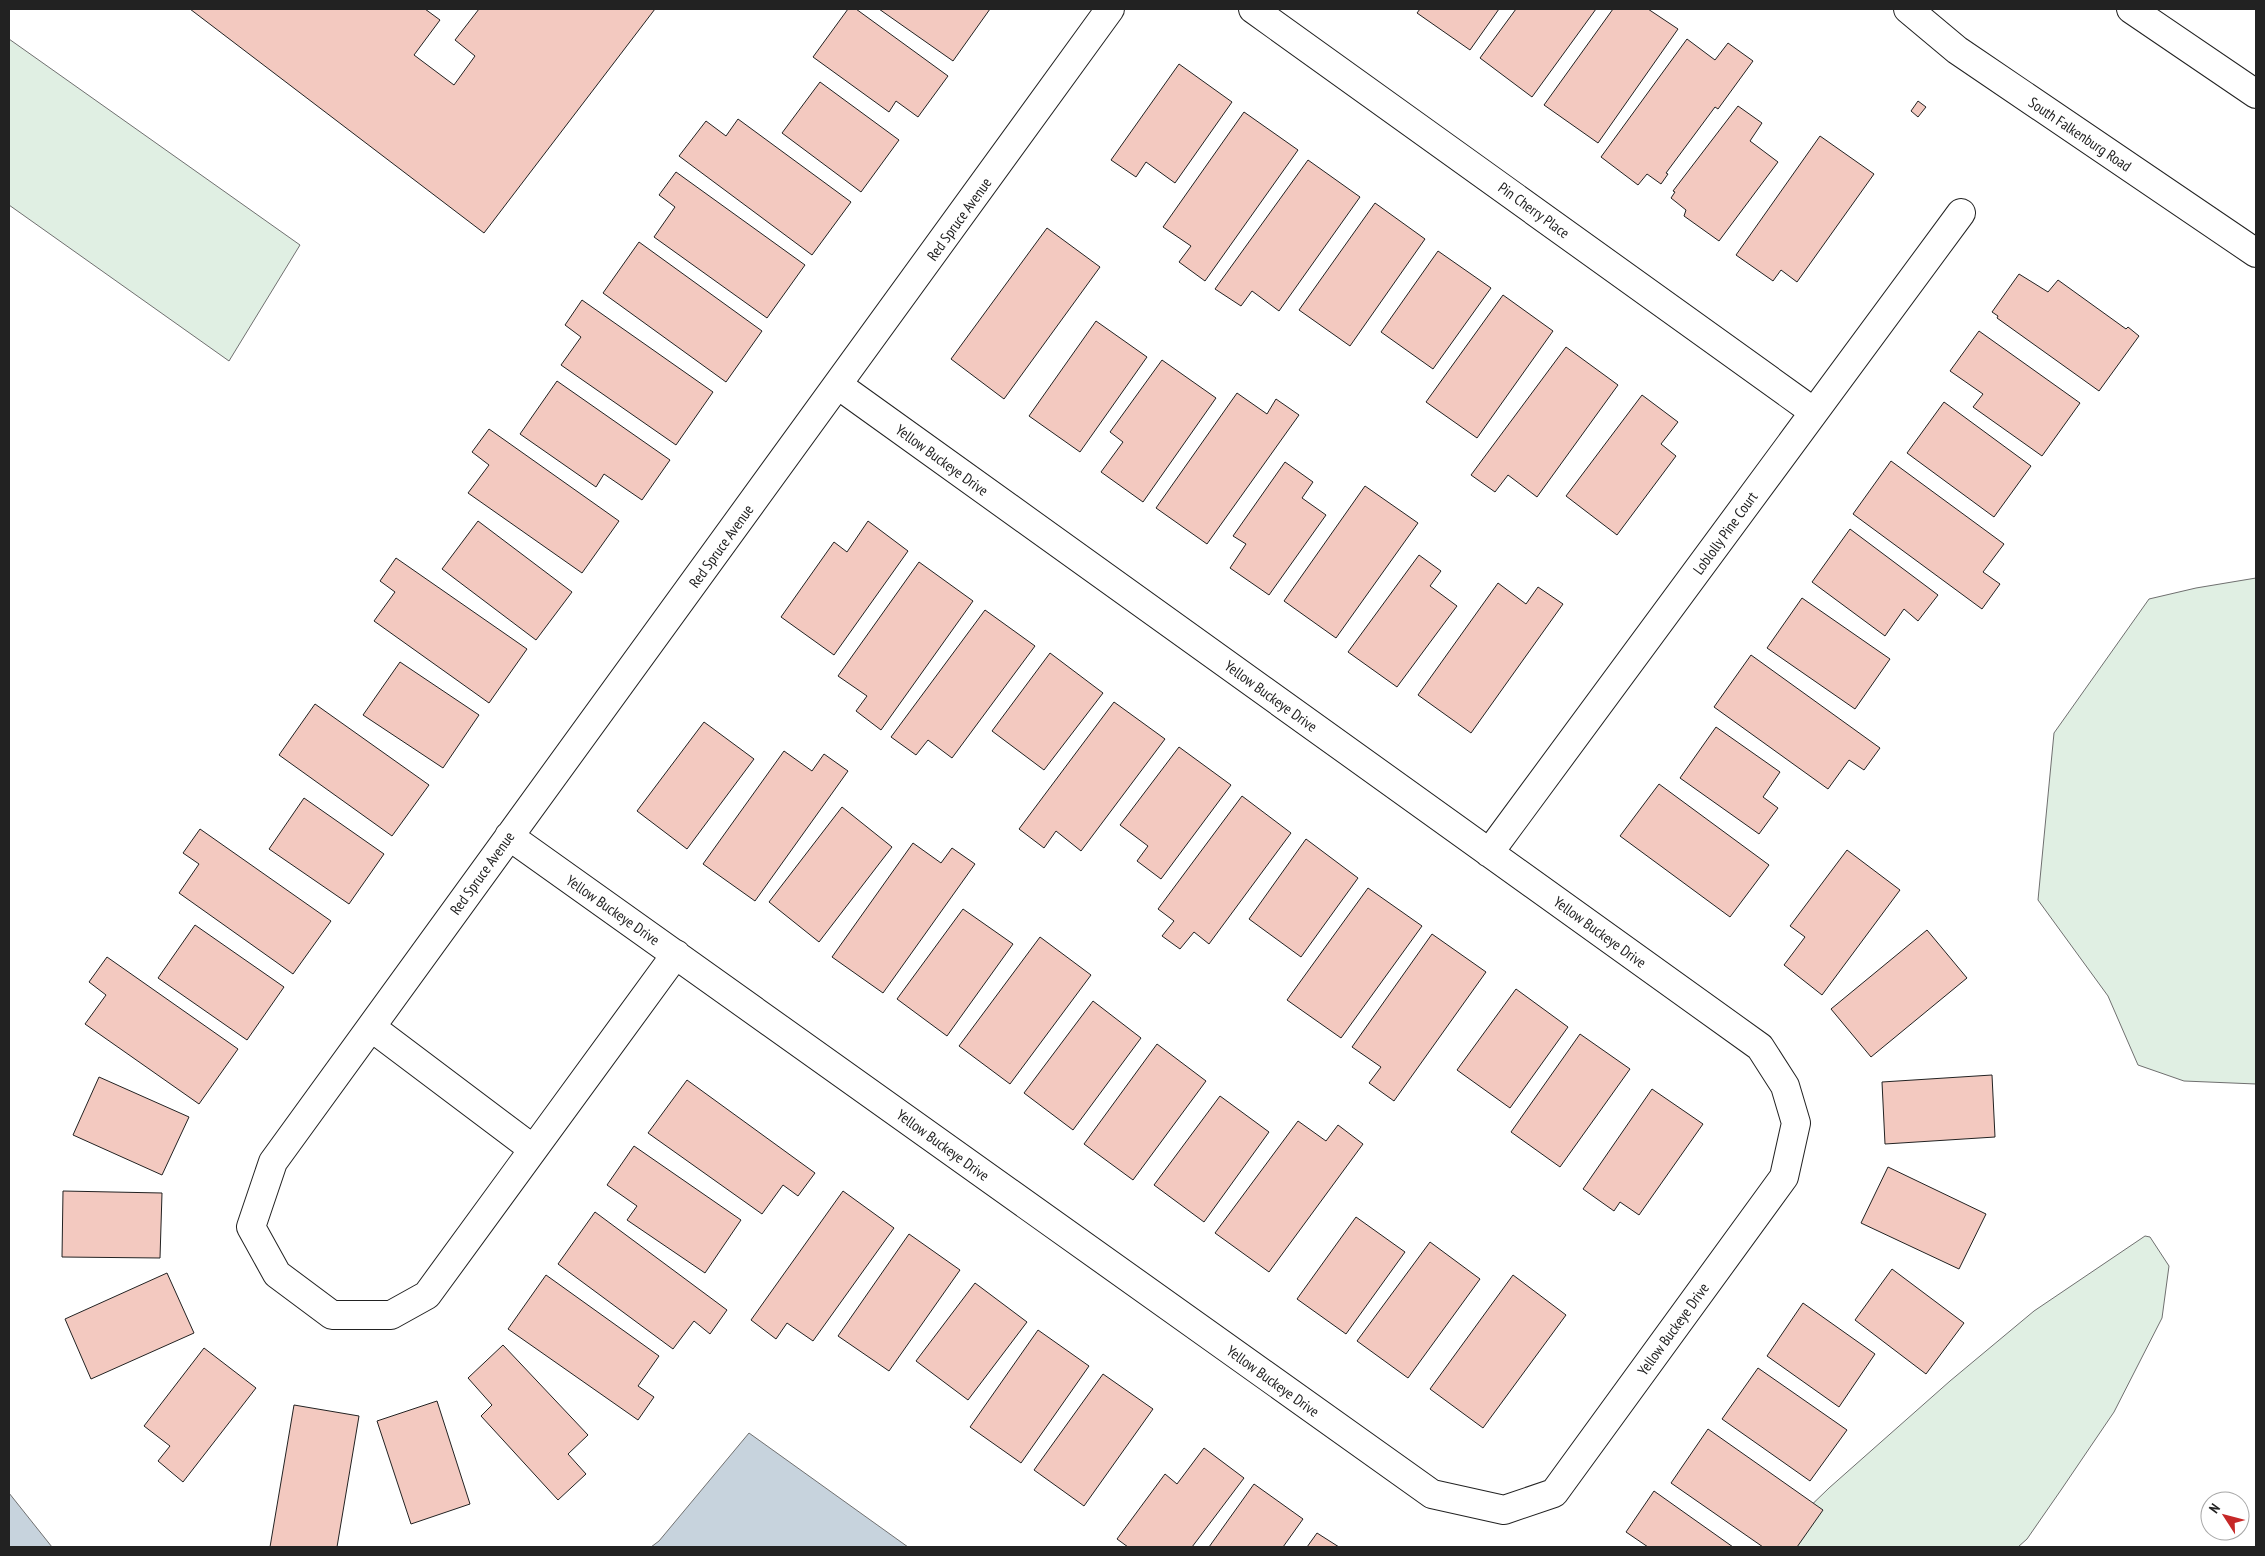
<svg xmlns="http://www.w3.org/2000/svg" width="2265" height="1556" font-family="'PT Sans Narrow',sans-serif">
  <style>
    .green { fill: #e0efe3; stroke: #6f6f6f }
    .water { fill: #c7d3dd; stroke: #6f6f6f }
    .building { fill: #f3c9c0; stroke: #222 }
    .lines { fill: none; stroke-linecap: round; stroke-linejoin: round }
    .minor-casing { stroke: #222; stroke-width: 30 }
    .tertiary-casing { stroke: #222; stroke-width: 30 }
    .minor { stroke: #fff; stroke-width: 28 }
    .tertiary { stroke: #fff; stroke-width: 28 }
    .labels { text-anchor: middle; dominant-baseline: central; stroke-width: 4; stroke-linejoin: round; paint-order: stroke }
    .street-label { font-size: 15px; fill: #222; stroke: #fff }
  </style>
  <rect width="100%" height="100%" fill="#fff"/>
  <path class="green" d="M9,39L300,245L229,361L9,205Z
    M2256,578V1084L2184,1081L2138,1065L2108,996L2038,900L2054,733L2149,599L2196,588Z
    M2145,1236L2150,1237L2169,1266L2162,1318L2114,1412L2061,1490L2027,1539L2018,1547H1768L1829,1488L1950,1381L2034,1311Z"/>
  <path class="water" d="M749,1433L908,1547H651L659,1541Z
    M9,1493L52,1547H9Z"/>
  <path class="building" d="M190,9H425L440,20L414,55L454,85L475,56L455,40L479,9H655L484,233Z
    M848,9H856L948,76L918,117L896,101L889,112L813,57Z
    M879,9H990L953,61Z
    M1420,9H1499L1470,50L1417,13Z
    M1516,9H1596L1532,97L1480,58Z
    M1613,9H1648L1678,29L1598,143L1544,105Z
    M1687,39L1715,60L1728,43L1753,61L1718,109L1715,107L1666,173L1668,174L1661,184L1647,174L1638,185L1601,157Z
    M1179,64L1232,102L1175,183L1146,162L1136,177L1111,160Z
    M820,82L899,140L861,192L782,133Z
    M1918,101L1926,107L1918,117L1911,111Z
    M1738,106L1762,123L1750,141L1778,162L1719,241L1684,216L1686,210L1671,198L1675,192L1673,191Z
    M1244,112L1298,150L1205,281L1179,262L1191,246L1163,227Z
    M738,119L851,202L812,255L679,156L706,121L726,136Z
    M1820,136L1874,174L1797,282L1781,270L1773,281L1736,255Z
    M1308,160L1360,197L1279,311L1252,291L1241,306L1215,289Z
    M676,172L805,265L767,318L654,237L675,207L659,195Z
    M1375,203L1425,239L1350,346L1299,310Z
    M1047,228L1100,267L1004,399L951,359Z
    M639,242L762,331L726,382L603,293Z
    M1438,251L1491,288L1433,369L1381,332Z
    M2019,274L2048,292L2058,280L2126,329L2128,327L2139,336L2099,391L1997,318L1998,316L1992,312Z
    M1503,295L1553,331L1477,438L1426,402Z
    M582,300L713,392L676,445L561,365L581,337L565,325Z
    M1096,321L1147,357L1080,452L1029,416Z
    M1979,331L2080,403L2042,456L1973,407L1983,394L1950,371Z
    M1566,347L1618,385L1537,497L1508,475L1495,492L1471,475Z
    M1162,360L1216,398L1143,502L1101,472L1123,442L1110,432Z
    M557,381L670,460L642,500L604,474L596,487L520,434Z
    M1237,393L1267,414L1276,399L1299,415L1207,544L1156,508Z
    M1642,395L1678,422L1661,444L1676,456L1617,535L1566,496Z
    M1944,402L2031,466L1994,517L1907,453Z
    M489,429L619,521L582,573L468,493L489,465L472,452Z
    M1891,461L2004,544L1983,572L2000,584L1982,609L1853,514Z
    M1285,462L1313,482L1302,498L1326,515L1269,595L1230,568L1246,544L1233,536Z
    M1365,486L1418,523L1336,638L1284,601Z
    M478,521L572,592L536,640L442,569Z
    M868,521L908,551L834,655L781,617L834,542L847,552Z
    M1850,529L1938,595L1918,621L1904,609L1885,636L1812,582Z
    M1419,555L1441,571L1430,586L1457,606L1397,687L1348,652Z
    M396,558L527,649L489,703L374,621L395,592L380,581Z
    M919,562L973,601L881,730L856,711L867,696L838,676Z
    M1498,583L1526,604L1538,587L1563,604L1471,733L1418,695Z
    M1802,598L1890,659L1855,709L1767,648Z
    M985,610L1035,646L952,758L928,740L916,755L891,737Z
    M1050,653L1103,693L1044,770L992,731Z
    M1751,655L1880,748L1864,770L1849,760L1828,789L1714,707Z
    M400,662L479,715L443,768L363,715Z
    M1114,702L1165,739L1081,851L1056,831L1044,848L1019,829Z
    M315,704L429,785L392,836L279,755Z
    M704,722L754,759L687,849L637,811Z
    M1716,727L1780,772L1763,797L1778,808L1759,834L1680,778Z
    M1179,747L1231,785L1161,879L1137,861L1148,846L1120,825Z
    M784,751L812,771L824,754L848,771L755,901L703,864Z
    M1659,784L1769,865L1730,917L1620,836Z
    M1242,796L1291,833L1209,944L1194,932L1180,949L1162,936L1174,921L1158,909Z
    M304,798L384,854L349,904L269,849Z
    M842,807L892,847L819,942L769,902Z
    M200,829L331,921L293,974L179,893L199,864L183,853Z
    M1306,839L1358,878L1301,957L1249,919Z
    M913,843L941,863L952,848L975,864L883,993L832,957Z
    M1847,850L1900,890L1822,995L1784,965L1805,937L1790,926Z
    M1368,888L1422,926L1341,1038L1287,1000Z
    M963,909L1013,944L947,1036L897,999Z
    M195,925L284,987L247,1040L158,978Z
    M1927,930L1967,978L1871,1057L1831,1009Z
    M1432,934L1486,972L1394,1101L1369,1083L1381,1067L1352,1047Z
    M1040,937L1091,975L1010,1084L959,1046Z
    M107,957L238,1049L199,1104L85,1024L106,995L89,982Z
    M1516,989L1568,1027L1510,1108L1457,1070Z
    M1093,1001L1141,1038L1073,1130L1024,1093Z
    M1580,1034L1630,1069L1560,1167L1511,1132Z
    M1157,1044L1206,1081L1133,1180L1084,1144Z
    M1992,1075L1995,1137L1885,1144L1882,1082Z
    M99,1077L189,1117L162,1175L73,1135Z
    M687,1080L815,1173L798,1196L783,1185L762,1214L648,1133Z
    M1652,1089L1703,1124L1639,1215L1620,1202L1614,1211L1583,1189Z
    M1220,1096L1269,1132L1204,1222L1154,1185Z
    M1298,1121L1326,1141L1338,1125L1363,1144L1269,1272L1215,1233Z
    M634,1146L741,1220L705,1273L627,1220L637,1206L607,1185Z
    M1888,1167L1986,1214L1959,1269L1861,1223Z
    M63,1191L162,1193L160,1258L62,1257Z
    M843,1191L894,1228L813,1341L787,1323L776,1339L751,1320Z
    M595,1212L727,1310L710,1334L694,1321L673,1349L558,1264Z
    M1356,1217L1405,1252L1346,1334L1297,1299Z
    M909,1234L960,1270L889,1371L838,1336Z
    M1430,1242L1480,1279L1408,1378L1357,1341Z
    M1892,1269L1964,1323L1926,1374L1855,1320Z
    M167,1273L194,1333L91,1379L65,1319Z
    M546,1275L659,1356L638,1386L654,1397L638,1420L508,1329Z
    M1513,1275L1566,1315L1483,1428L1430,1389Z
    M975,1283L1027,1322L968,1400L916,1361Z
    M1803,1303L1875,1354L1839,1407L1767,1356Z
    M1038,1330L1089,1366L1021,1463L970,1427Z
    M503,1345L588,1435L568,1454L586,1474L558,1500L481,1416L492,1405L468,1378Z
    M204,1348L256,1388L183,1482L158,1461L170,1446L144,1426Z
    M1758,1368L1847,1430L1810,1481L1722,1419Z
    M1103,1374L1153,1409L1084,1506L1034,1470Z
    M437,1401L470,1504L411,1524L377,1421Z
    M294,1405L359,1416L337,1547H270Z
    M1708,1429L1823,1510L1797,1547H1763L1671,1483Z
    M1204,1448L1244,1478L1192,1547H1128L1117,1539L1165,1474L1177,1484Z
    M1254,1484L1303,1519L1283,1547H1209Z
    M1654,1491L1733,1547H1648L1626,1532Z
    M1317,1533L1339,1547H1307Z"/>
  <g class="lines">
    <defs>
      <path id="minor" d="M1253,9L1814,412
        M509,836L1432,1494L1504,1510L1554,1493L1784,1177L1796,1123L1785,1086L1760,1047L838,385
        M1489,853L1961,213
        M676,954L427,1295L391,1315H332L277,1274L251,1227L273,1162L1110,9
        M371,1027L533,1149"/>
      <path id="tertiary" d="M1908,9L1957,50L2256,253
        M2131,9L2256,94"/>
    </defs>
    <use href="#minor" class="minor-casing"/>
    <use href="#tertiary" class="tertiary-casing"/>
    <use href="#minor" class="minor"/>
    <use href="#tertiary" class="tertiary"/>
  </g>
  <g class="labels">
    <g class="street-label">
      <text transform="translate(2080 134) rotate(34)">South Falkenburg Road</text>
      <text transform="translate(1534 210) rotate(36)">Pin Cherry Place</text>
      <text transform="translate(959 219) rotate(-54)">Red Spruce Avenue</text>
      <text transform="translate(942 460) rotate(36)">Yellow Buckeye Drive</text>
      <text transform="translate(1725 533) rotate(-54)">Loblolly Pine Court</text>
      <text transform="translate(721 546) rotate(-54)">Red Spruce Avenue</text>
      <text transform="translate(1271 696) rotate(36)">Yellow Buckeye Drive</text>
      <text transform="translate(482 873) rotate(-54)">Red Spruce Avenue</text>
      <text transform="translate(613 910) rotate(35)">Yellow Buckeye Drive</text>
      <text transform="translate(1600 932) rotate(36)">Yellow Buckeye Drive</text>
      <text transform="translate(943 1145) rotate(36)">Yellow Buckeye Drive</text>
      <text transform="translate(1673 1329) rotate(-54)">Yellow Buckeye Drive</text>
      <text transform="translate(1273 1381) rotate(36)">Yellow Buckeye Drive</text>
    </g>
  </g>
  <rect width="2265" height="1556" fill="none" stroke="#222222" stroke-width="20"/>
  <g transform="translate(2225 1516) rotate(306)"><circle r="24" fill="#ffffff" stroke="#a7a7a7"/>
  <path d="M0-4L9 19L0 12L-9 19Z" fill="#c62828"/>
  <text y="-8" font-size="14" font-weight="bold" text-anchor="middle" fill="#222222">N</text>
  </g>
</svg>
